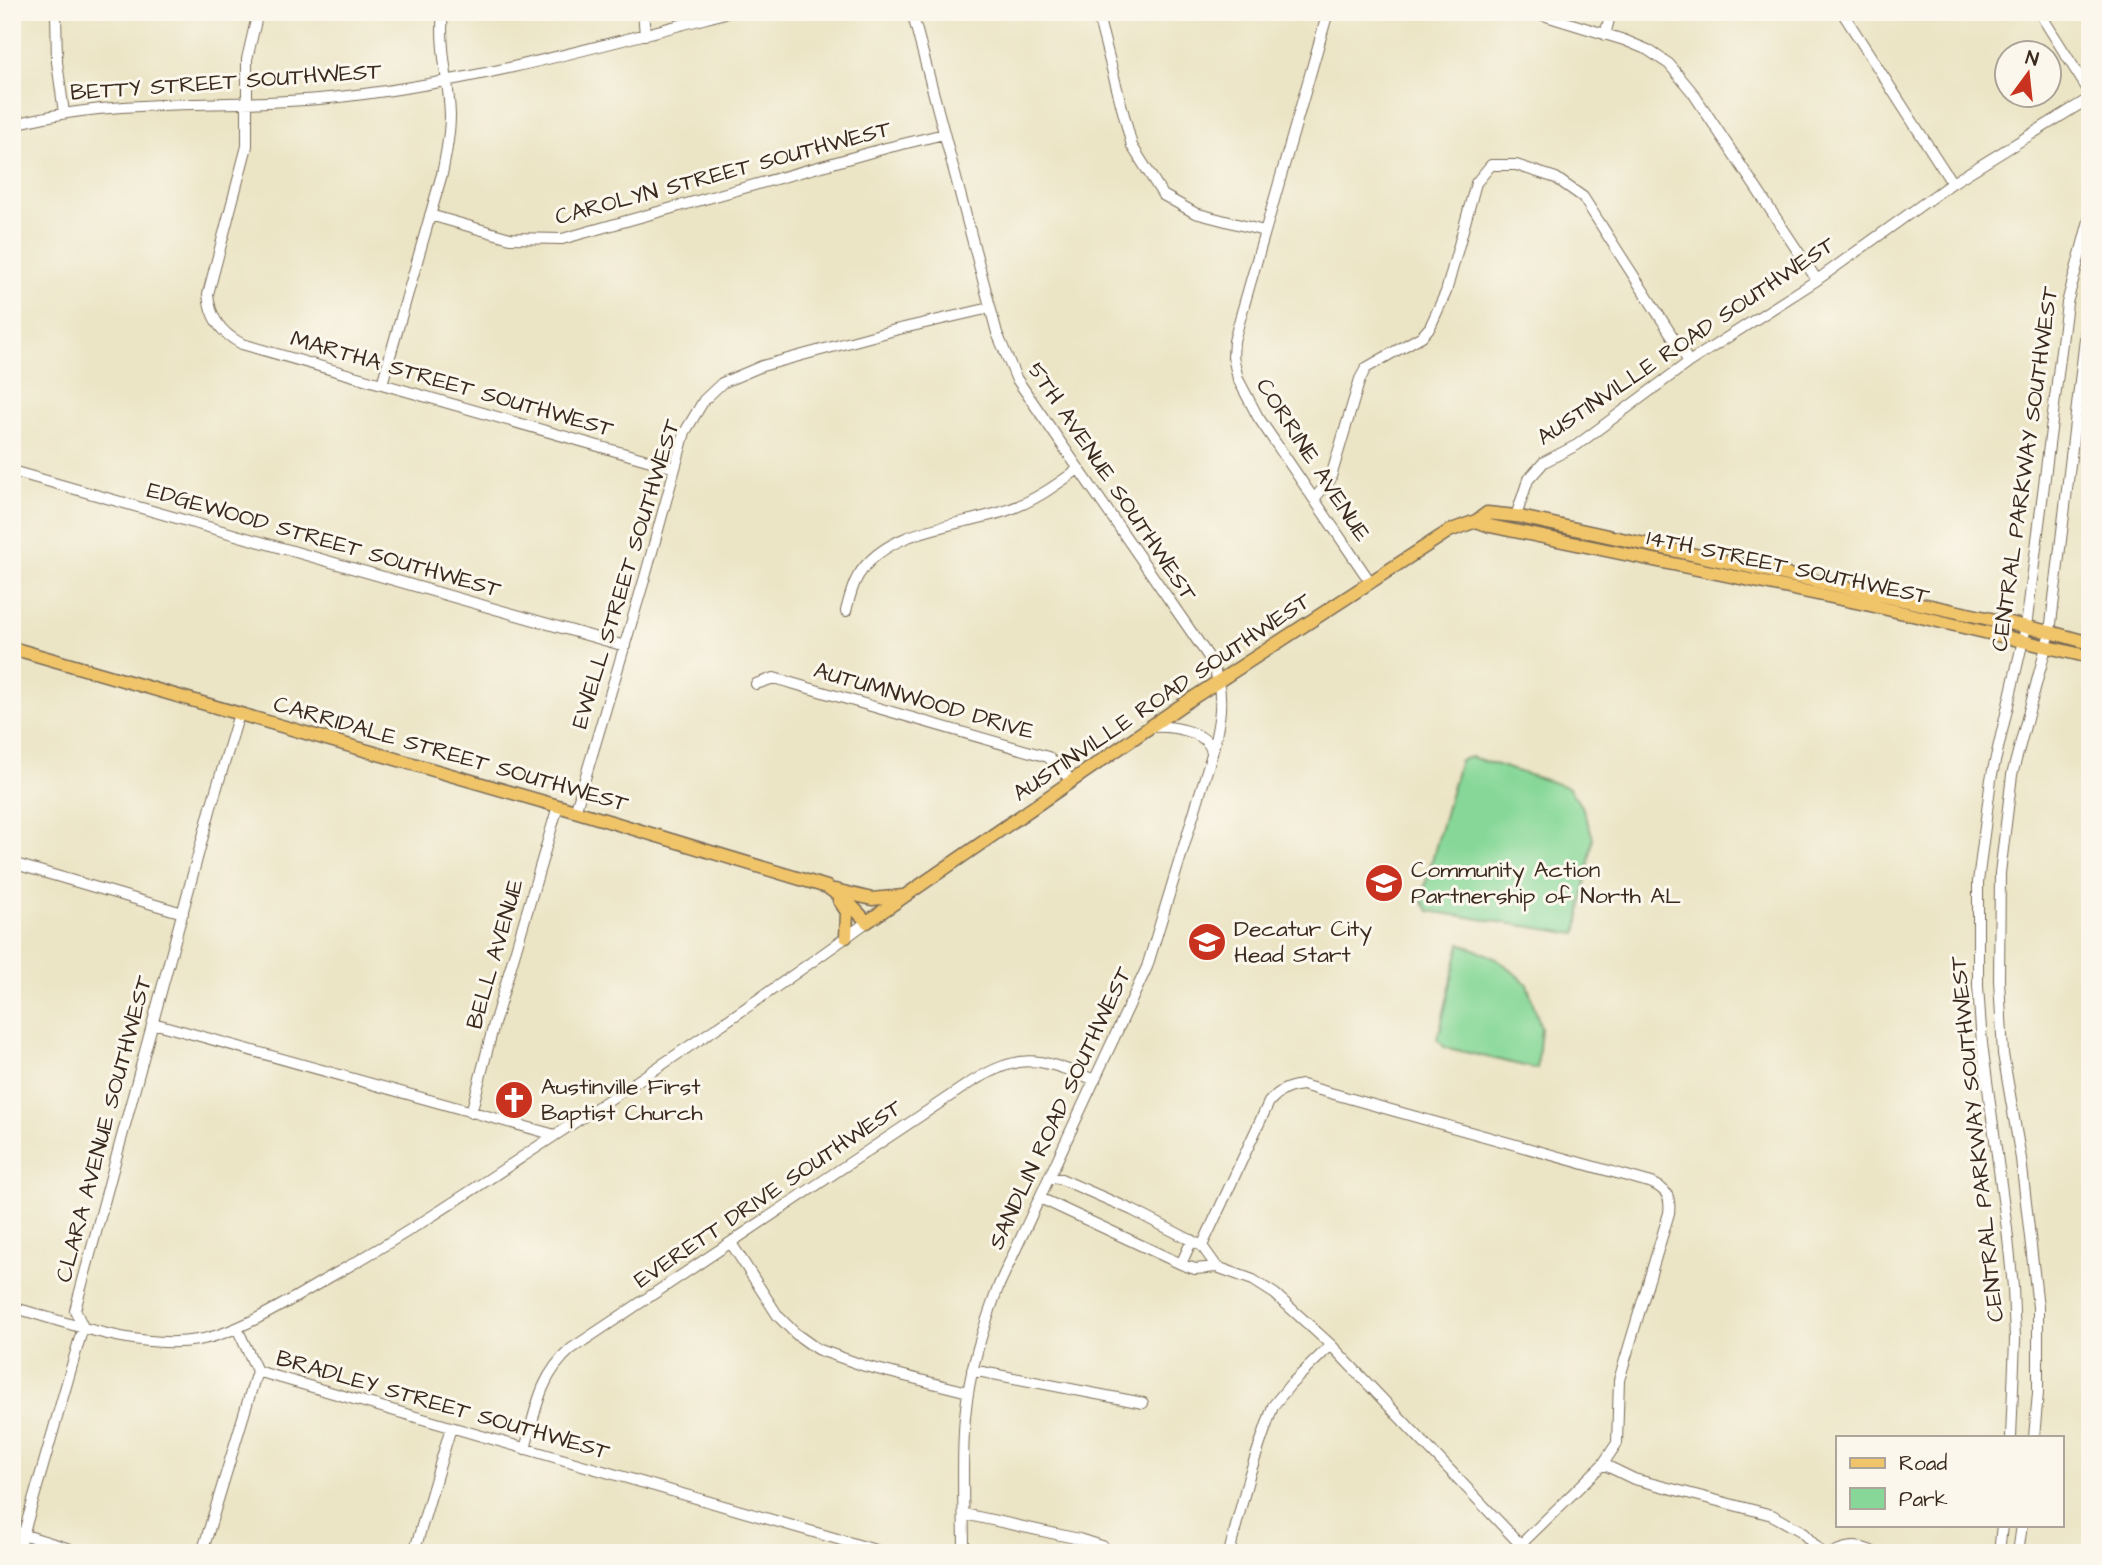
<svg xmlns="http://www.w3.org/2000/svg" width="2102" height="1565" font-family="'Architects Daughter',sans-serif">
  <style>
    .green { fill: #87d898; stroke: #61815b; stroke-width: 2 }
    .lines { fill: none; stroke-linecap: round; stroke-linejoin: round }
    .minor-casing { stroke: #796b58; stroke-width: 12 }
    .major-casing { stroke: #796b58; stroke-width: 15 }
    .minor { stroke: #fff; stroke-width: 10 }
    .major { stroke: #f0c469; stroke-width: 12 }
    .labels { text-anchor: middle; dominant-baseline: central; stroke-width: 6; stroke-linejoin: round; paint-order: stroke }
    .street-label { font-size: 23px; fill: #3b2a1e; stroke: #fbf7ec }
    .poi-label { font-size: 23px; fill: #3b2a1e; stroke: #fbf7ec; text-anchor: start }
  </style>
  <rect width="100%" height="100%" fill="#fbf7ec"/>
  <filter id="ink" filterUnits="userSpaceOnUse"><feTurbulence type="fractalNoise" baseFrequency=".0143" numOctaves="2"/><feDisplacementMap in="SourceGraphic" scale="14" xChannelSelector="R" yChannelSelector="G"/><feConvolveMatrix kernelMatrix="1 2 1 2 8 2 1 2 1" color-interpolation-filters="sRGB"/></filter>
  <filter id="wash" filterUnits="userSpaceOnUse"><feTurbulence type="fractalNoise" baseFrequency=".00686" numOctaves="4" result="noise"/><feDisplacementMap in="SourceGraphic" scale="28" xChannelSelector="R" yChannelSelector="G"/><feGaussianBlur stdDeviation="1.57" result="paint"/><feColorMatrix in="noise" values="0 0 0 0 0 0 0 0 0 0 0 0 0 0 0 0 0 1.4 0 .05"/><feComposite in="paint" operator="in"/></filter>
  <g filter="url(#wash)">
    <rect width="100%" height="100%" fill="#ebe4c5"/>
    <path class="green" d="M1471,757L1568,787L1583,809L1593,838L1577,934L1429,911L1421,900L1460,760Z
      M1460,943L1498,959L1527,984L1541,1028L1537,1069L1444,1047L1438,1039Z"/>
  </g>
  <g filter="url(#ink)">
    <g class="lines">
      <defs>
        <path id="minor" d="M56,12L57,62L64,113
          M258,12L247,59V146L208,294C210,318 221,333 242,344L675,468
          M643,12L645,35
          M912,12L997,333L1016,378L1208,656C1212,664 1216,673 1218,682C1224,705 1217,732 1212,754L1147,967L999,1285C983,1328 969,1371 965,1417C961,1462 964,1508 964,1553
          M1097,12L1132,146L1163,195L1195,213L1264,231
          M1328,12L1240,319L1234,341L1233,357L1238,379L1258,417L1371,583
          M1533,12L1624,40L1648,50L1669,64L1693,93L1817,280
          M1842,12L1952,183
          M2039,12L2090,93
          M1605,35L1611,12
          M12,125C112,97 216,108 319,99C458,86 594,48 729,12
          M430,215L510,238L562,239L886,148L944,134
          M382,384L442,174C446,155 450,135 450,115C449,80 439,47 443,12
          M12,471L625,646
          M1314,499L1330,480L1360,379L1366,368L1422,336L1430,327L1446,292L1476,183L1491,165H1516L1556,178L1583,197L1689,362
          M1516,516L1528,480L1544,462L1577,445L1689,362L1817,280L1952,183L2090,98
          M846,611C849,599 852,586 858,576C888,527 959,527 1008,510C1034,501 1055,486 1077,470
          M756,684L774,678L1048,757L1072,781
          M1152,727C1171,726 1207,730 1212,752
          M575,812L645,577L685,432L704,400L722,383L762,366L895,330L990,308
          M12,863L183,913
          M153,1023L555,1135
          M471,1113L494,1024L558,806
          M1049,1177L1061,1179L1132,1210L1202,1246L1217,1267
          M1040,1198L1181,1264L1195,1269L1217,1267L1253,1280L1275,1294L1331,1345L1520,1544
          M731,1243L778,1316L796,1334L817,1349L865,1366L968,1392
          M1202,1246L1269,1102C1279,1091 1287,1087 1302,1085L1652,1183C1667,1190 1671,1197 1669,1213L1619,1380L1617,1443L1603,1464L1512,1553
          M1181,1264L1192,1240
          M12,1307C69,1323 138,1350 198,1340C241,1333 296,1296 335,1274C411,1232 481,1184 554,1136C659,1067 765,997 867,922
          M237,1328L257,1371L886,1553
          M972,1370L1143,1403
          M2011,1437L2015,1340L2013,1287L2007,1229L1982,1044L1978,986V882L1991,779L2026,627L2067,303L2090,217
          M2034,1437L2038,1393V1307L2021,1159L2003,1054L1999,980L2000,873L2012,775L2050,632L2090,297
          M525,1449C536,1410 539,1377 571,1349L968,1084C1022,1051 1038,1058 1095,1080
          M1603,1464L1634,1479L1772,1515L1801,1531L1822,1553
          M964,1514L1079,1539L1104,1547
          M12,1531L83,1553
          M18,1553L83,1327L75,1310L211,807L239,714
          M202,1553L257,1371
          M414,1553L451,1427
          M1229,1553L1249,1476L1273,1406L1290,1385L1331,1345
          M1833,1553C1847,1545 1861,1545 1875,1553
          M1999,1553L2002,1525
          M2018,1553L2022,1525"/>
        <path id="major" d="M1476,521L1490,526L1870,605L2090,657
          M12,648L558,806L827,887L850,904L867,922L1179,707L1449,531L1476,521L1487,513L1516,516L2050,632L2090,643
          M835,890L872,899L903,896
          M839,900L847,912L846,937"/>
      </defs>
      <use href="#minor" class="minor-casing"/>
      <use href="#major" class="major-casing"/>
      <use href="#minor" class="minor"/>
      <use href="#major" class="major"/>
    </g>
  </g>
  <defs>
    <symbol id="school-disc" viewBox="-11 -11 22 22"><circle r="9.5" fill="#c8321e" stroke="#fbf7ec"/><path d="M0-5L7-2L0 1L-7-2ZM-4 1L0 2.5L4 1V4Q0 6-4 4Z" fill="#fff"/></symbol>
    <symbol id="church-disc" viewBox="-11 -11 22 22"><circle r="9.5" fill="#c8321e" stroke="#fbf7ec"/><path d="M-1.2-6h2.4v3.5h3.3v2.4h-3.3V6h-2.4V-.1h-3.3v-2.4h3.3Z" fill="#fff"/></symbol>
  </defs>
  <g fill-rule="evenodd">
    <use href="#school-disc" x="1362" y="861" width="44" height="44"/>
    <use href="#school-disc" x="1185" y="920" width="44" height="44"/>
    <use href="#church-disc" x="492" y="1078" width="44" height="44"/>
  </g>
  <g class="labels">
    <g class="street-label">
      <text transform="translate(226 82) rotate(-4)">BETTY STREET SOUTHWEST</text>
      <text transform="translate(723 173) rotate(-15)">CAROLYN STREET SOUTHWEST</text>
      <text transform="translate(1686 341) rotate(-34)">AUSTINVILLE ROAD SOUTHWEST</text>
      <text transform="translate(452 384) rotate(16)">MARTHA STREET SOUTHWEST</text>
      <text transform="translate(1313 460) rotate(57)">CORRINE AVENUE</text>
      <text transform="translate(2025 469) rotate(-82)">CENTRAL PARKWAY SOUTHWEST</text>
      <text transform="translate(1112 482) rotate(56)">5TH AVENUE SOUTHWEST</text>
      <text transform="translate(324 540) rotate(16)">EDGEWOOD STREET SOUTHWEST</text>
      <text transform="translate(1788 567) rotate(12)">14TH STREET SOUTHWEST</text>
      <text transform="translate(626 574) rotate(-73)">EWELL STREET SOUTHWEST</text>
      <text transform="translate(1162 697) rotate(-34)">AUSTINVILLE ROAD SOUTHWEST</text>
      <text transform="translate(924 701) rotate(16)">AUTUMNWOOD DRIVE</text>
      <text transform="translate(451 754) rotate(16)">CARRIDALE STREET SOUTHWEST</text>
      <text transform="translate(495 954) rotate(-74)">BELL AVENUE</text>
      <text transform="translate(1060 1108) rotate(-65)">SANDLIN ROAD SOUTHWEST</text>
      <text transform="translate(104 1129) rotate(-75)">CLARA AVENUE SOUTHWEST</text>
      <text transform="translate(1977 1139) rotate(-96)">CENTRAL PARKWAY SOUTHWEST</text>
      <text transform="translate(768 1194) rotate(-34)">EVERETT DRIVE SOUTHWEST</text>
      <text transform="translate(443 1405) rotate(16)">BRADLEY STREET SOUTHWEST</text>
    </g>
    <g class="poi-label">
      <text x="1411" y="870">Community Action<tspan x="1411" dy="26">Partnership of North AL</tspan></text>
      <text x="1234" y="929">Decatur City<tspan x="1234" dy="26">Head Start</tspan></text>
      <text x="541" y="1087">Austinville First<tspan x="541" dy="26">Baptist Church</tspan></text>
    </g>
  </g>
  <rect width="2102" height="1565" fill="none" stroke="#fbf7ec" stroke-width="42"/>
  <rect x="1836" y="1436" width="228" height="91" fill="#fbf7ec" stroke="#aea59a" stroke-width="2"/>
  <rect x="1850" y="1458" width="35" height="10" fill="#f0c469" stroke="#aea59a" stroke-width="2"/>
  <text x="1899" y="1470" font-size="21" fill="#3b2a1e">Road</text>
  <rect x="1850" y="1488" width="35" height="21" fill="#87d898" stroke="#aea59a" stroke-width="2"/>
  <text x="1899" y="1506" font-size="21" fill="#3b2a1e">Park</text>
  <g transform="translate(2028 74) rotate(15)"><circle r="33" fill="#fbf7ec" stroke="#aea59a" stroke-width="2"/>
  <path d="M0-5L12 26L0 18L-12 26Z" fill="#c8321e"/>
  <text y="-10" font-size="19" font-weight="bold" text-anchor="middle" fill="#3b2a1e">N</text>
  </g>
</svg>
